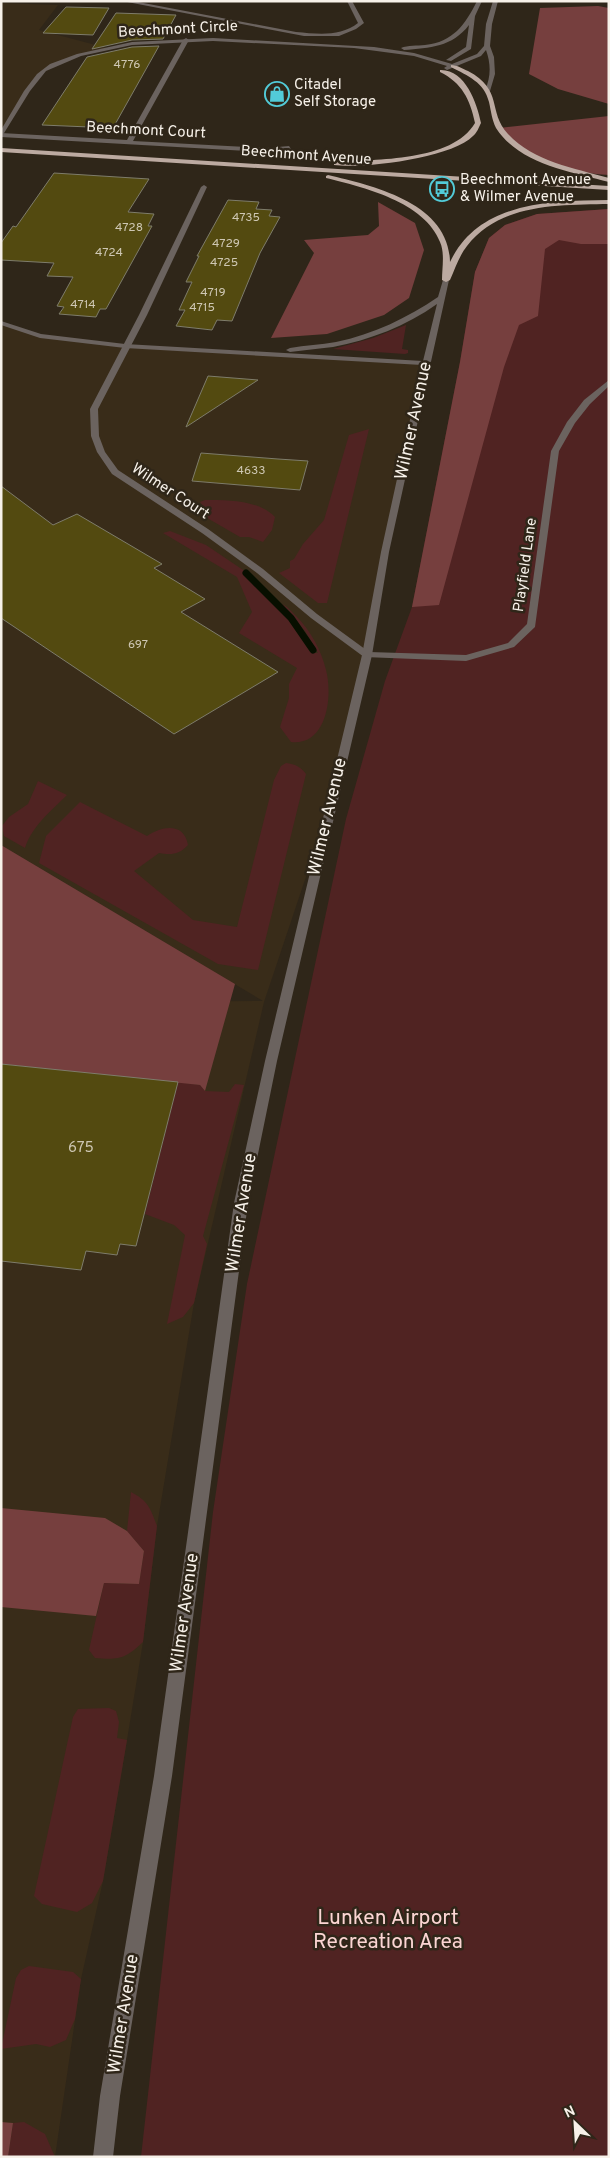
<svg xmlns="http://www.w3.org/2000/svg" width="610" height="2158" font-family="Overpass,sans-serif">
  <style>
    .built { fill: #392c19 }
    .green { fill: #502322 }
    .forest { fill: #763f3e }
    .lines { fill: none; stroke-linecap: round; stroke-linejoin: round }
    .stream { stroke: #070f00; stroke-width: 7 }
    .building { fill: #534a10; stroke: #7e7c6b }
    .minor { fill: #6b635f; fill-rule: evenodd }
    .tertiary { fill: #6b635f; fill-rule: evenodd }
    .trunk { fill: #bcaaa1; fill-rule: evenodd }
    .labels { text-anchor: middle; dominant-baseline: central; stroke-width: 5; stroke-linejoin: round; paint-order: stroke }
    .far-number-label { font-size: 12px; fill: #cec7b3 }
    .far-street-label { font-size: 15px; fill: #f7f1e9; stroke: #2f2619 }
    .far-poi-label { font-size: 15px; fill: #f7f1e9; stroke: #2f2619; text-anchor: start }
    .number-label { font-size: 15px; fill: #cec7b3 }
    .street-label { font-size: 18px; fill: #f7f1e9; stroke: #2f2619 }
    .near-park-label { font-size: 21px; fill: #fbd5d3; stroke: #2f2619 }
  </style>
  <rect width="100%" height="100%" fill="#2f2619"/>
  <path class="built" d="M1,3L58,5L39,30L107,48L88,52L44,70L35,79L1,136Z
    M1,323L40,336L125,346L426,363L332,799L264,1002L194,1303L157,1526L143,1642L127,1740L103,1881L81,1979L55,2157H1V1003L263,1001L1,845Z"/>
  <path class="green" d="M609,209V2157H141L213,1512L247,1284L346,819L385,681L412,607L460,362L475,272L489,238L505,225L537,214Z
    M406,325L402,349L408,350V353L405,354L333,349L373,338Z
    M369,429L327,603H318L279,573L290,568V561L294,559L303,544L324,520L349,435Z
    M205,500C228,500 259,500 275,517L272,530L263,542L249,537H240L202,515L205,509L200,502Z
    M170,531L206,545L246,572L244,574C273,600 293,617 312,653H318L305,631L282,604C287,606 292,612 296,616C311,631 321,650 326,670C333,696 327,746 291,742L280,727L289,698V684L297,668L239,633L252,612L237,577L163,533Z
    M286,763C295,764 301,767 306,774L258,970L218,964L39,863L46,836L80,802L147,836C162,826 184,822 188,845C179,855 171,855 159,853L134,871L193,920L237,927L274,780L281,766Z
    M38,781L67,795C51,811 32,826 25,848L4,836L2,826L9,817L28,804Z
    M178,1082L200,1085L205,1091L229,1092L235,1084L244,1085L203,1236L207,1244L194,1303L183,1317L167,1324L185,1235L174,1225L145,1214Z
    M131,1492C148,1501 150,1507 157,1526L143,1642C125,1659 119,1660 95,1658L89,1650L104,1583L139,1584L144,1551L127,1531Z
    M109,1708L116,1711L119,1722L117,1738L127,1740L103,1881L92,1903L77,1912L42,1904L34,1896L73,1717L78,1709Z
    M29,1966L73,1972L81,1979L75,2019L66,2040L50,2047L36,2044L1,2049L16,1978L21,1970Z
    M24,2122L45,2134L55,2157H8L13,2123Z"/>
  <path class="forest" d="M598,6L609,8V104L558,89L529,74L540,8Z
    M609,116V175C581,174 553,167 530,153C519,147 509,136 499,128Z
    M378,202L415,223L424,250L409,298L384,315L327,334L271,338L314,253L304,240L368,235L379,226Z
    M609,209V244H581L559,240L545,249L538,316L519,325L504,367L439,605L412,607L460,362L475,272L489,238L505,225L537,214Z
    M1,845L235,984L205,1091L200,1085L1,1064Z
    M1,1508L105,1518L127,1531L144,1551L139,1584L104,1583L96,1616L1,1607Z
    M1,2122L13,2123L8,2157H1Z"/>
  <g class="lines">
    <path class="stream" d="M246,573L291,618L313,650"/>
  </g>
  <path class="building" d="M66,7L109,8L93,35L43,33Z
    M116,13L176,15L163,39L132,40L92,49Z
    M159,46L113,128L42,125L87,57L132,47Z
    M54,173L149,179L128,212L154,214L148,226H152L106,309H100L96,317L59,314L64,307L57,306L73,277L47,276L54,263L1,260V243L13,226L16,227Z
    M228,200L259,202L256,209L272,210L269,216L280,217L260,253L232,321L217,320L212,330L176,326L185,310H179L192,282H186L199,256H197Z
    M208,376L258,380L186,427Z
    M201,453L278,459L308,461L300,490L192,481Z
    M1,486L53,525L77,514L162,564L154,568L205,599L181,612L278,672L174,734L1,618Z
    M1,1064L178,1082L136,1246L120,1244L117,1255L86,1251L81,1270L1,1261Z"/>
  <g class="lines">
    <path class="minor" d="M122,1H133L296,32C318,34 340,37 358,23L347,1H352L364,23L356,29L339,36H304Z
      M186,38L189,40L133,141L267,148L289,146L291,149L267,152L1,137V133L127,140L183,40Z
      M204,185L207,187L147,315L98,409L99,436L105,452L118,470L208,529L263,569L317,614L369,652L466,655L508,643L527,624L551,451L567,422L584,400L609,380V386L590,404L575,423L559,451L535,627L514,647L466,661L364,657L311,618L257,573L202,533L112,474L97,452L91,436L90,409L139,315L201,187Z"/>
    <path class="tertiary" d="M477,1H482L475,16L471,49L451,61L446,60L466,47L469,25C452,47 430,48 404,50L401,48C408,45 417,46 425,45C453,42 465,25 477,1Z
      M493,1H498L492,24L490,46L494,57L495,74L490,91L485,90C491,77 491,64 486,50L481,56L447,70L444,68L447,66L414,56L354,48L213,41L132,45L81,56L46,71L30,91L1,138V130L24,91L37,74L50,64L77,54L132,42L213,38L374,47L414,53L452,64L477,54L484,46L486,24Z
      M446,278L449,280L389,552L372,655L277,1061L248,1203L172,1776L120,2096L113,2157H93L100,2096L154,1776L234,1203L265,1061L362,655L381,552L422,365L125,348L40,338L1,325V321L41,334L125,344L423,361L437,304C406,326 370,340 333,347C318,349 304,350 290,352L286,350L290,348C305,345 321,345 336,342C374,334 407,318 438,297L443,280Z"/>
    <path class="trunk" d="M451,65C457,65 463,69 468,71C504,90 487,111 508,134C534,162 574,168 609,178V182C571,172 519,164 496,128C492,120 491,111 489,102C484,82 468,76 451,67Z
      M440,70C465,69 477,103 481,123C479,127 477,133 473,136C452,158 363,169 334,165V163L336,162C376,159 452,162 475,123C470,99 462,83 440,72Z
      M1,148L609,186V190L1,152Z
      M328,175C374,186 449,203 450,262C479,201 550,201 609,200V204C560,205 500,203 467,246C459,256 455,269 450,280L446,282L442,280C442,268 445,253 440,242C425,202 363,187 326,178V176Z"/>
  </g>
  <defs>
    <symbol id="shop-ring" viewBox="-11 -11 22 22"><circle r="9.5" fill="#2f2619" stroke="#52cbd8" stroke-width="1.5"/><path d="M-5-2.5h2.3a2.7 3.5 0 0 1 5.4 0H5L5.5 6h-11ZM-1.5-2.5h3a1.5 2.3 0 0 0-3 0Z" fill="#52cbd8"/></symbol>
    <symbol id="bus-ring" viewBox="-11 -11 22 22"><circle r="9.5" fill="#2f2619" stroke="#52cbd8" stroke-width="1.5"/><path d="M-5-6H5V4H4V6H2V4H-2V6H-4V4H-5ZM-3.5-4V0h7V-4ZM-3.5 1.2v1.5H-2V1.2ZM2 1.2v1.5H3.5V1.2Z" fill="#52cbd8"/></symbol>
  </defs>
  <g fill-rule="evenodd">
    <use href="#shop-ring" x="263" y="80" width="28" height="28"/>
    <use href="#bus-ring" x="428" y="175" width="28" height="28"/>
  </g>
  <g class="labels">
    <g class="far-number-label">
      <text x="127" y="65">4776</text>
      <text x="246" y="218">4735</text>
      <text x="129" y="228">4728</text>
      <text x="226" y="244">4729</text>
      <text x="109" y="253">4724</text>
      <text x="224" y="263">4725</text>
      <text x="213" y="293">4719</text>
      <text x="83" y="305">4714</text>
      <text x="202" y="308">4715</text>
      <text x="251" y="471">4633</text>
      <text x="138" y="645">697</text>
    </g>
    <g class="far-street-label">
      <text transform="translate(178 30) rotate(-3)">Beechmont Circle</text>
      <text transform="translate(146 131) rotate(3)">Beechmont Court</text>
      <text transform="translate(306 156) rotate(4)">Beechmont Avenue</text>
      <text transform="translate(170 492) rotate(33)">Wilmer Court</text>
      <text transform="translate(526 565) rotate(-82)">Playfield Lane</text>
    </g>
    <g class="far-poi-label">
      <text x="294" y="85">Citadel<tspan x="294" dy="17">Self Storage</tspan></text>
      <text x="460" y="180">Beechmont Avenue<tspan x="460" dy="17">&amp; Wilmer Avenue</tspan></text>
    </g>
    <g class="number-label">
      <text x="81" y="1148">675</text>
    </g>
    <g class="street-label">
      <text transform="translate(414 421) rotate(-78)">Wilmer Avenue</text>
      <text transform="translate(328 817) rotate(-77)">Wilmer Avenue</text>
      <text transform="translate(242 1213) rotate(-81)">Wilmer Avenue</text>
      <text transform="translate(185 1613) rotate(-82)">Wilmer Avenue</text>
      <text transform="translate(124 2014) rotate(-81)">Wilmer Avenue</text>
    </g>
    <g class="near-park-label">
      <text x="388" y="1918">Lunken Airport<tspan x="388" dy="24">Recreation Area</tspan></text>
    </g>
  </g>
  <rect width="610" height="2158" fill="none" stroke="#f7f1e9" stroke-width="5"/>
  <g transform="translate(575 2123) rotate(335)" stroke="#2f2619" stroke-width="4" paint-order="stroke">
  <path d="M0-4L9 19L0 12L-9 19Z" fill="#f7f1e9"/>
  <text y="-8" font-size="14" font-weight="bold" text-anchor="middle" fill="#f7f1e9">N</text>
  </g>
</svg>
